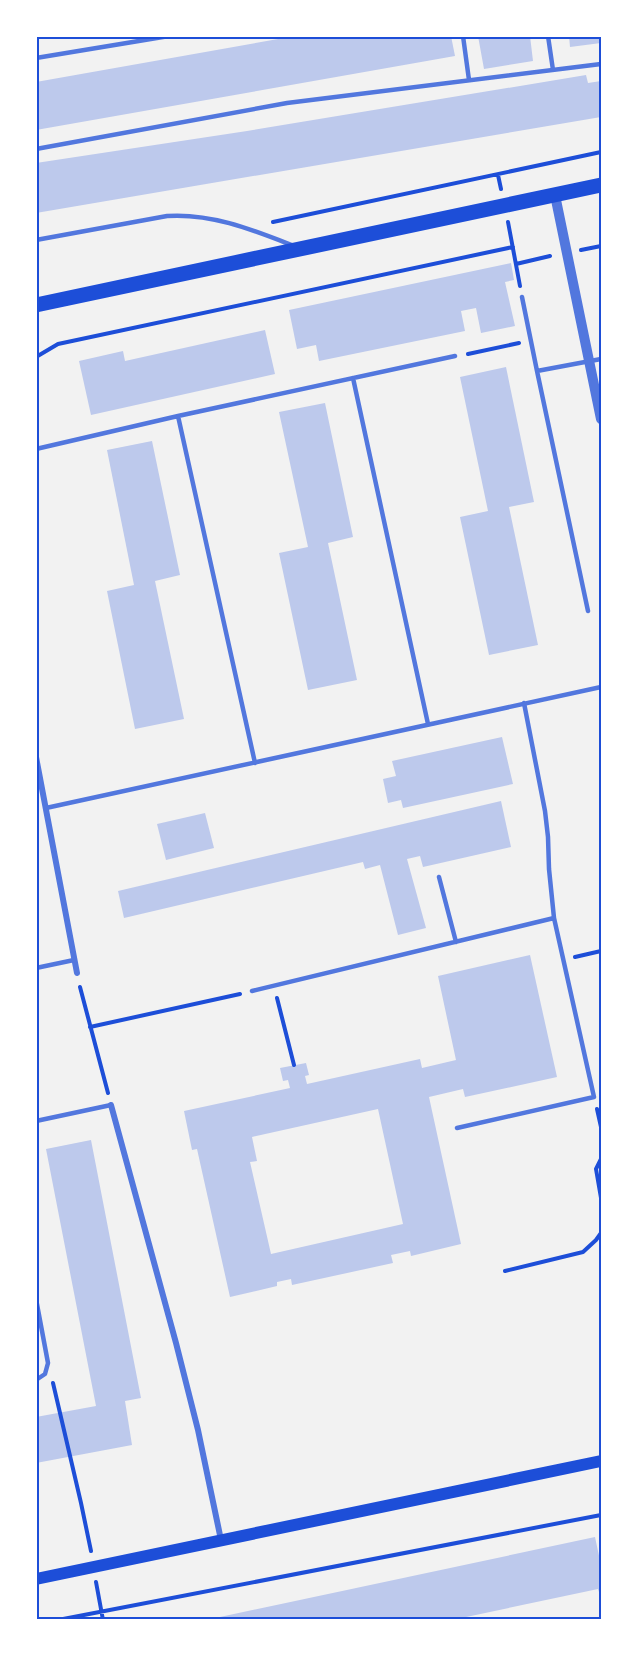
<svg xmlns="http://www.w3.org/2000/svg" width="637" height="1656" font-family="Rubik,sans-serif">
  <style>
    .building { fill: #bdc9ec; fill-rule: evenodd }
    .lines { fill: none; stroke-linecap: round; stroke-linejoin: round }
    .path { stroke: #1d4ed8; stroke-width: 4 }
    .service { stroke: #5277de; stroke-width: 4.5 }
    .minor { stroke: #5277de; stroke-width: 6 }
    .tertiary { stroke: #5277de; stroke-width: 10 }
    .secondary { stroke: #1d4ed8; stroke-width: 12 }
    .primary { stroke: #1d4ed8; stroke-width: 15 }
    .neatline { fill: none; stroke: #1d4ed8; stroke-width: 2 }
  </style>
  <rect width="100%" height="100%" fill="#f2f2f2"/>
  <path class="building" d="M295,36H451L455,56L36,130V82Z
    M478,36H530L533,61L484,69Z
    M569,36H601V43L570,47Z
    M586,75L588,83L601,81V117L36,213V163L247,131Z
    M511,263L514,280L505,282L515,326L481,333L476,308L461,311L465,331L319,361L316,345L297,349L289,310Z
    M265,330L275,374L91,415L79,361L123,351L125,361Z
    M506,367L534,502L509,507L538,645L489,655L460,517L488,511L460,377Z
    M325,403L353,537L328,543L357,680L308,690L279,553L308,547L279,412Z
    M152,441L180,575L155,581L184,719L135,729L107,591L134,585L107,450Z
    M502,737L513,784L403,808L401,800L388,803L383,779L396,776L392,761Z
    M501,801L511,847L423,867L420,856L407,859L426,928L398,935L380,865L365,869L363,862L124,918L118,891Z
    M205,813L214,848L166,860L157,824Z
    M530,955L557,1077L465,1097L463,1089L429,1097L461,1244L411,1256L410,1251L391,1255L393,1263L292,1285L291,1279L277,1282V1286L230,1297L197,1149L192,1150L184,1111L290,1088L288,1080L283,1081L280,1068L306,1063L309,1075L305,1076L307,1084L420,1059L422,1068L456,1060L438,976ZM378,1109L403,1224L271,1254L250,1162L257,1161L252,1137Z
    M91,1140L141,1398L125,1401L132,1445L36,1463V1417L96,1406L46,1149Z
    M595,1537L601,1565V1598L598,1589L452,1620H206Z"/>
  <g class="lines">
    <path class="path" d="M498,175L501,189
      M273,222L601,152
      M508,222L520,286
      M581,250L601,246
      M516,264L550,256
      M468,354L519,343
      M36,357L58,344L513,247
      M575,957L601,951
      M80,987L108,1093
      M277,998L294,1065
      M90,1027L240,994
      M597,1109L601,1127
      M601,1159L596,1169L601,1198
      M505,1271L583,1252L596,1240L601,1233
      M53,1383L81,1503L91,1551
      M96,1582L103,1620
      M58,1620L601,1515"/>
    <path class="service" d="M463,36L469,80
      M548,36L553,70
      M36,58L169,36
      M36,149L287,103L601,64
      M36,240L167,216C212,213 253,230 294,246
      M522,297L537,371
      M353,378L428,724
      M178,416L255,763
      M36,449L178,416L455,356
      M588,611L537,371L601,359
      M46,808L601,687
      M439,877L456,942
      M36,968L74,960
      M252,991L554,918
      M36,1121L111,1105
      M457,1128L594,1097L554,918L549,869L548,837L545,811L524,703
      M36,1299L48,1363L45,1374L36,1380"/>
    <path class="minor" d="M36,757L77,973
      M111,1105L176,1343L198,1430L221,1540"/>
    <path class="tertiary" d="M555,195L601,419"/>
    <path class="secondary" d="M36,1579L601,1461"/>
    <path class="primary" d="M36,305L601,185"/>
  </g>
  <rect width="637" height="1656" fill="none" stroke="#ffffff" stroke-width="75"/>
  <rect x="38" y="38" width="562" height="1580" class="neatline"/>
</svg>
